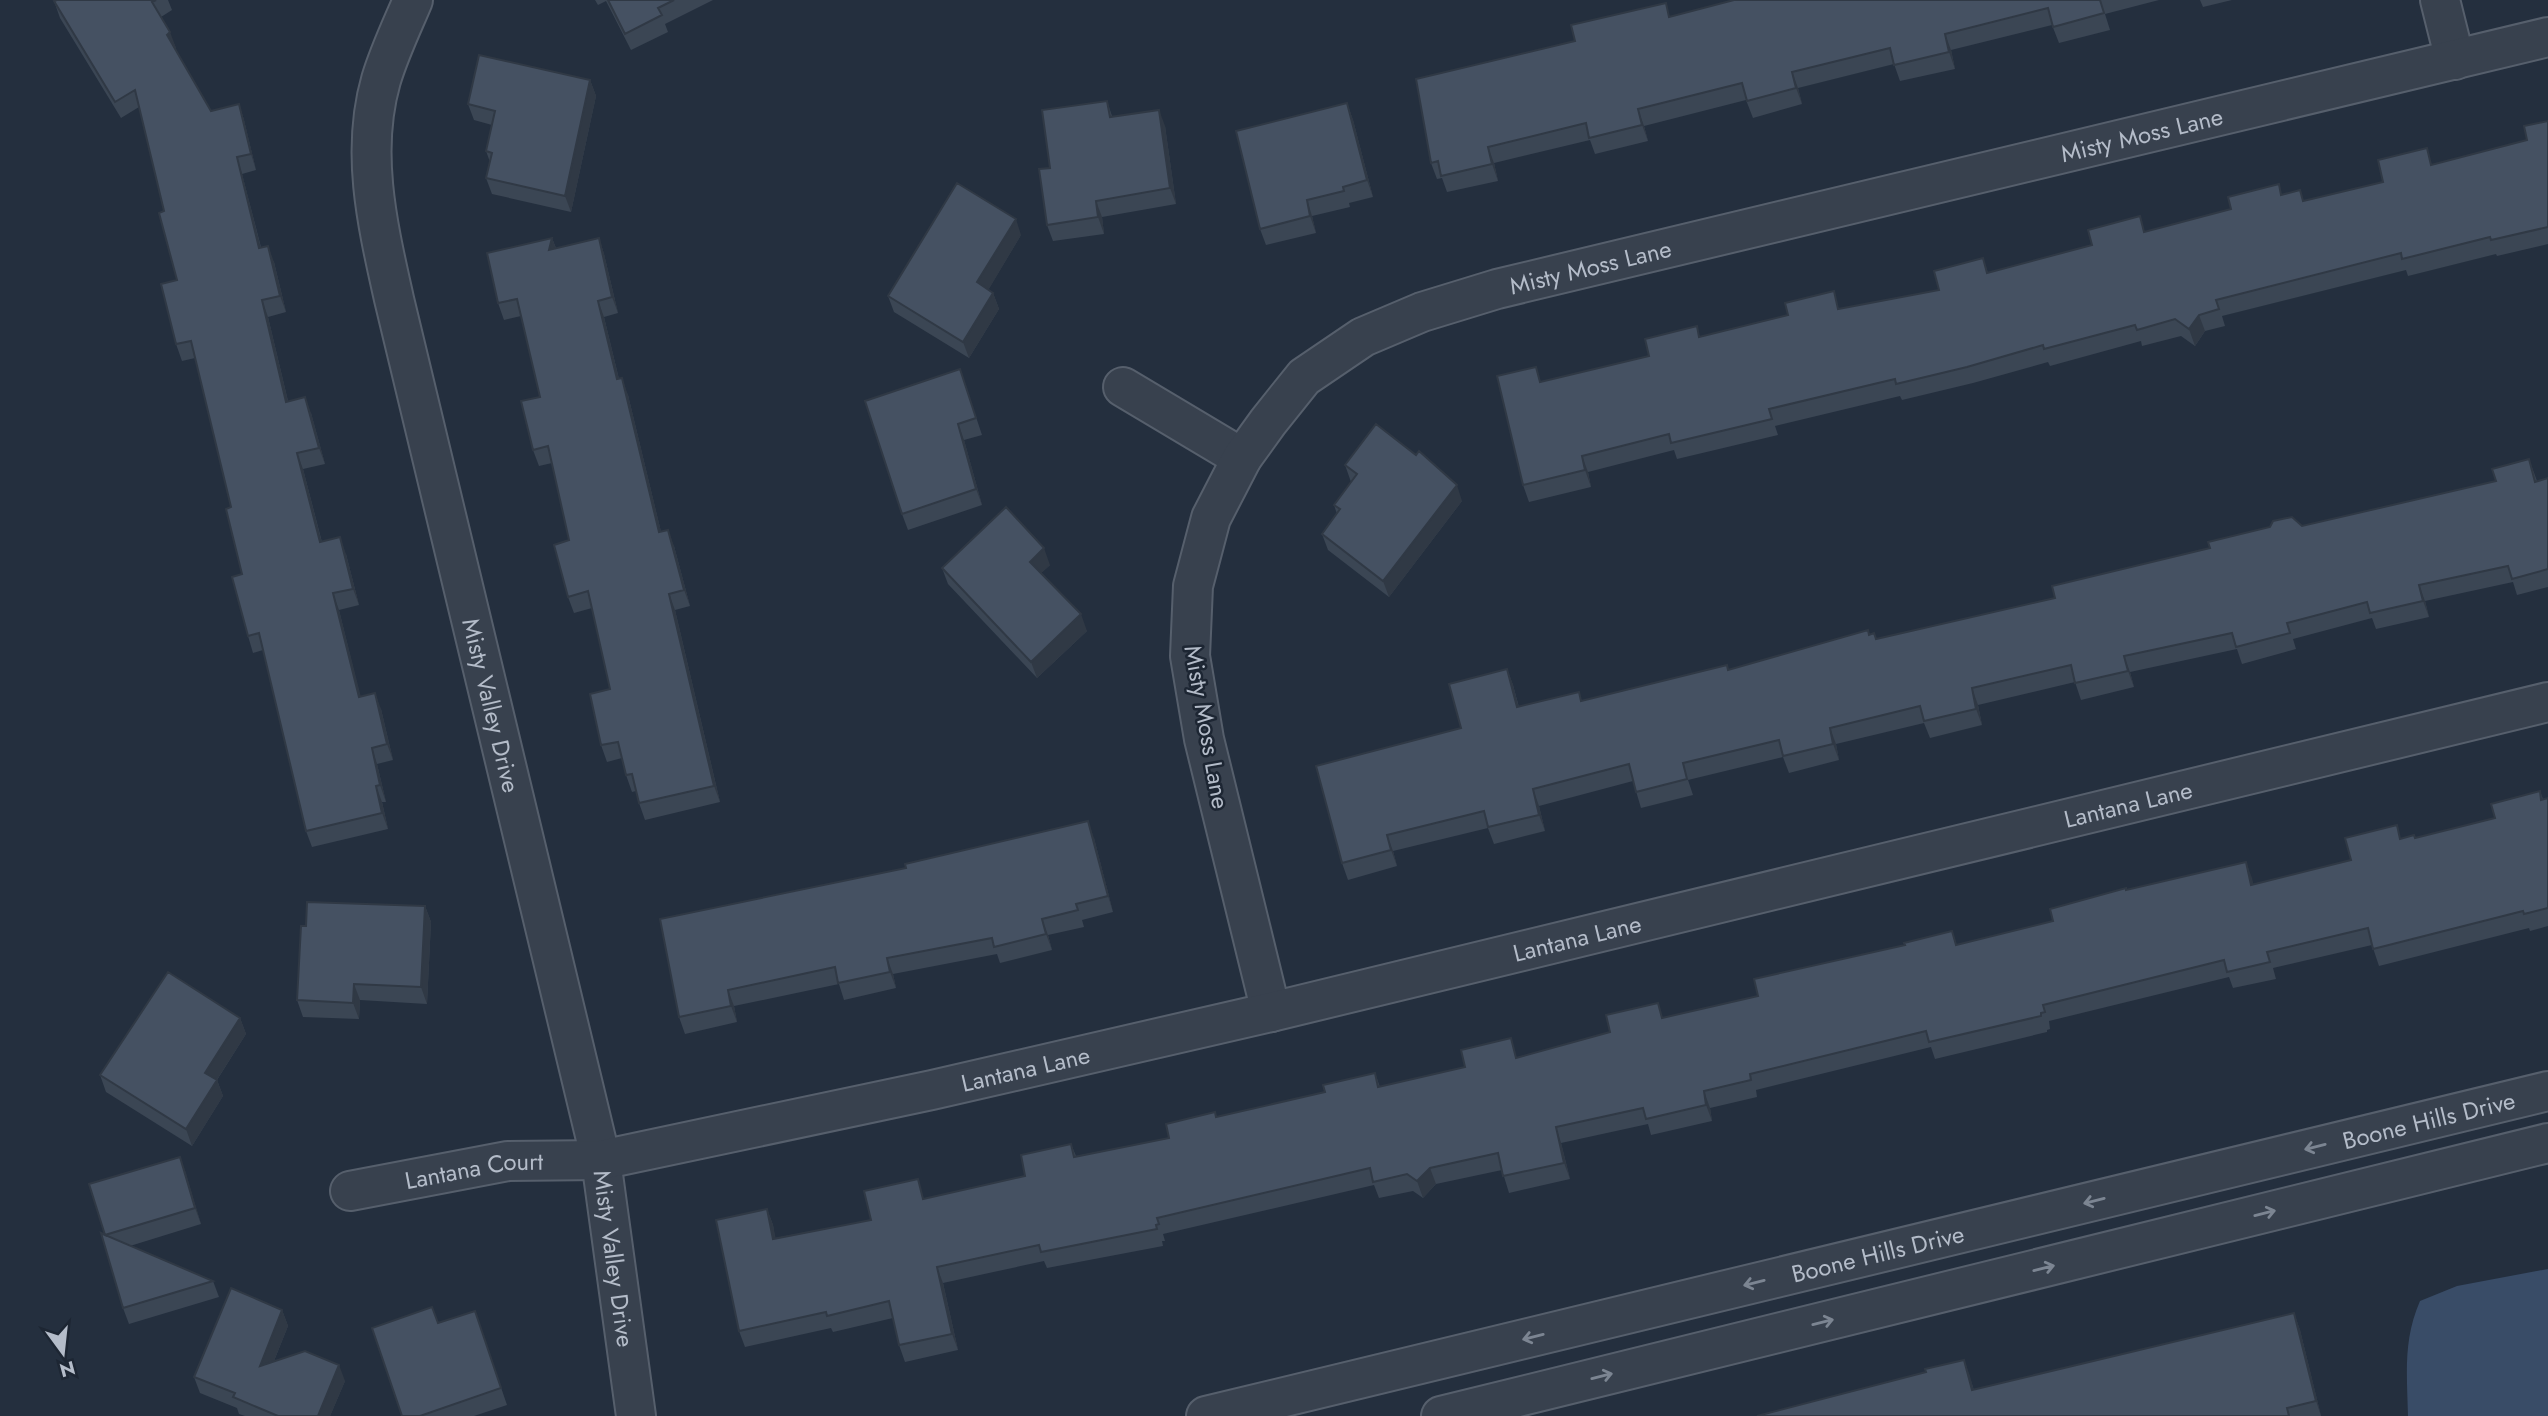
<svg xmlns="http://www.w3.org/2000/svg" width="2548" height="1416" font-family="Jost,sans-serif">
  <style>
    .water { fill: #394c67 }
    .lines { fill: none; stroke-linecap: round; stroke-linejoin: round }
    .minor-casing { stroke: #565f6c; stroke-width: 42 }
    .tertiary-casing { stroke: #565f6c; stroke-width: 42 }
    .minor { stroke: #38414e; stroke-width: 38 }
    .tertiary { stroke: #38414e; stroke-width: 38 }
    .wall { fill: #3b4654 }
    .shaded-wall { fill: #303945 }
    .building { fill: #455162; stroke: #303945; stroke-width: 2 }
    .oneway { stroke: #7c8592 }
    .labels { text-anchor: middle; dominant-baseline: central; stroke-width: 5; stroke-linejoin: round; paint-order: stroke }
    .street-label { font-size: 24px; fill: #b4bcc9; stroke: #1d2633 }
  </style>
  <rect width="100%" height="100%" fill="#242f3e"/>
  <path class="water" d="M2548,1269V1416H2408C2407,1374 2403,1340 2420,1301L2457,1286Z"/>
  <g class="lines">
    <defs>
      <g id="minor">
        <path id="s1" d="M413,0C402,26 389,53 381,80C360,153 378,227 394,299L601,1160L636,1416"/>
        <path d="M2440,0L2455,60"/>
        <path d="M1123,387L1242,458"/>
        <path id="s2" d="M1271,1012L1204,739L1190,656L1193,586L1211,518L1242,458L1268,422L1304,377L1363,337L1422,312L1497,289L2548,37"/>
        <path id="s3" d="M350,1191L508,1161L601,1160L932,1090L1271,1012L2548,702"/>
      </g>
      <g id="tertiary">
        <path id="s4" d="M1206,1416L2548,1091"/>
        <path d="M1441,1416L2548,1143"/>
      </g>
    </defs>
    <use href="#minor" class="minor-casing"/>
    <use href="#tertiary" class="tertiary-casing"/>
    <use href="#minor" class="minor"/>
    <use href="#tertiary" class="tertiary"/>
  </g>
  <path class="wall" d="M57,0H168L172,10L161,17L176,48L175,49L211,111L239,104L244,120L256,170L242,174L261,247L274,262L286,312L268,317L288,401L311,413L325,464L303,469L322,542L346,554L359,605L339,610L360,696L381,709L393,760L377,764L386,802H382L388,829L312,847L306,831L263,650L253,653L248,636L242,574L231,507L195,358L182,361L176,344L177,280L164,211L139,107L121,118L60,18L54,1Z
    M595,0H713L665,24L668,32L631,50L606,1L598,5Z
    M1734,0H2159L2105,14L2110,30L2059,43L2052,25L1951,50L1955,69L1900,81L1894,64L1798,88L1802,104L1753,118L1746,100L1644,126L1648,141L1595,154L1590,140L1494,163L1498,181L1447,192L1442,178L1437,179L1431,163L1671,17Z
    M2200,0H2232L2203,7Z
    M590,80L596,96L571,212L492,194L486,178L490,162L486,151L492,125L474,120L468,104Z
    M1107,101L1112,116L1165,126L1176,204L1102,217L1104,234L1053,241L1047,225Z
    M1347,103L1353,120L1373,197L1349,203L1350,207L1312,216L1316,233L1266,245L1260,229Z
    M2548,121V244L2497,256L2496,254L2408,276L2406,270L2222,316L2225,326L2205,331L2195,346L2181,336L2142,346L2141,341L2050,366L2048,362L1973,383L1902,400L1900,396L1775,426L1778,435L1677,459L1674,450L1588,472L1591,487L1529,502L1523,485L1542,382L1649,356L1701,336L1939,290L1983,258L1988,273L2283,195L2304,201L2383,182L2433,165L2527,140Z
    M1021,235L988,290L993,293L999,309L969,358L894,312L888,296Z
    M552,238L556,248L599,238L604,254L618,313L604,317L619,379L628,395L661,532L674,546L690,606L675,610L720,802L645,820L639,803L636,791L632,792L626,775L622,758L607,762L601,745L610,689L592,608L574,613L568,597L569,540L552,463L539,466L533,450L540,397L521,316L504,320L498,303Z
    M960,369L982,435L964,440L982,505L908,530L902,514Z
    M2529,459L2537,481L2548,478V587L2517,595L2513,582L2425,601L2429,617L2376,629L2372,618L2293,639L2296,649L2242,664L2237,649L2130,672L2134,687L2081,700L2075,682L1978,705L1982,725L1930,738L1924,723L1836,744L1839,760L1789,773L1783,757L1688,780L1693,795L1641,808L1633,781L1539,806L1545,831L1494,844L1488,828L1393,851L1397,866L1348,880L1342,863L1461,728L1507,669L1513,685L1519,707L1582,701L1728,670L1874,633L1876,639L2055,598L2302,526L2496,481Z
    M1345,465L1462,501L1389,597L1328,550L1322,534L1337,514L1334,505L1351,482Z
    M1050,565L1041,573L1087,631L1037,678L948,584L942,568Z
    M2540,791L2543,799L2548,798V926L2530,931L2529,928L2379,966L2372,945L2273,968L2276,979L2233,988L2229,977L2049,1021L2050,1029L2047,1030V1032L1935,1059L1931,1047L1756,1090L1757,1097L1710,1108L1712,1121L1651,1135L1648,1124L1561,1143L1570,1179L1509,1193L1502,1170L1436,1184L1423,1198L1413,1191L1379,1198L1374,1185L1163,1234L1165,1241H1162L1163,1246L1047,1268L1044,1261L943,1283L958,1350L905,1362L899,1345L893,1318L833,1332L831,1328L745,1347L739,1331L767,1209L773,1225L775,1238L871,1220L1025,1176L1071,1144L1076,1156L1169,1138L1215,1112L1217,1117L1325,1092L1375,1073L1380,1087L1518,1057L1663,1018L1758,996L2053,921L2126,890L2246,862L2253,884L2351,860L2402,838H2416L2495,818Z
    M1094,838L1113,912L1082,920L1084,927L1048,935L1052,950L1000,963L997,954L893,974L896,988L844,1000L839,984L734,1006L737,1022L685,1034L679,1017L660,919Z
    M425,906L431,922L427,1004L360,1000L359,1019L303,1017L297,1000Z
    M240,1018L246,1034L217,1080L223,1096L192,1146L106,1092L100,1075Z
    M180,1157L201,1224L130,1246L213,1281L219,1297L129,1324L123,1308L105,1235Z
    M282,1310L288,1326L274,1361L345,1381L330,1416H245L239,1414L237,1408L200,1393L194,1377Z
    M475,1311L507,1405L474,1416H402L438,1323Z
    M2294,1313L2300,1330L2321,1416H1757L1926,1372L1964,1360L1974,1390Z"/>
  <path class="shaded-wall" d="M170,32L176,48L173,51L167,35Z
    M1945,34L1951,50L1955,69L1949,52Z
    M1792,72L1798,88L1802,104L1796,88Z
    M590,80L596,96L571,212L565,196Z
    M1347,103L1353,120L1373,197L1367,180Z
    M239,104L244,120L256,170L251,154Z
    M1638,109L1644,126L1648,141L1642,125Z
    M1159,110L1165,126L1176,204L1170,188Z
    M1488,147L1494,163L1498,181L1492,164Z
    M237,157L242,174L265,264L259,248Z
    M1307,200L1312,216L1316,233L1310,216Z
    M1096,201L1102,217L1104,234L1098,217Z
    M1016,219L1021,235L983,299L977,282Z
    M552,238L558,254L549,250Z
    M599,238L604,254L618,313L612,297Z
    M268,246L274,262L286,312L280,296Z
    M993,293L999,309L969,358L963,342Z
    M262,300L268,317L292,418L286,402Z
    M598,301L604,317L623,396L617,379Z
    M2199,315L2205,331L2195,346L2189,329Z
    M622,378L628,395L665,548L659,532Z
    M305,397L311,413L325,464L319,448Z
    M958,424L964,440L982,505L976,489Z
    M297,453L303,469L326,559L320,542Z
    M1582,456L1588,472L1591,487L1585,470Z
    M1457,485L1462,501L1389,597L1383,581Z
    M668,530L674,546L690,606L684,590Z
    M340,537L346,554L359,605L353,589Z
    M1044,548L1050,565L1036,578L1030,562Z
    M2419,585L2425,601L2429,617L2423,601Z
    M333,593L339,610L365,713L359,697Z
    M669,594L675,610L720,802L714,786Z
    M1081,614L1087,631L1037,678L1031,662Z
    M2124,656L2130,672L2134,687L2128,671Z
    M1507,669L1513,685L1523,724L1517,707Z
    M1972,688L1978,705L1982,725L1976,709Z
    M375,693L381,709L393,760L387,744Z
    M1830,728L1836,744L1839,760L1833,744Z
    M372,748L377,764L386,802L380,785Z
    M376,786L382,802L388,829L382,813Z
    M1533,789L1539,806L1545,831L1539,815Z
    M1088,821L1094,838L1113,912L1108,896Z
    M1387,835L1393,851L1397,866L1391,850Z
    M2246,862L2252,878L2257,901L2251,885Z
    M425,906L431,922L427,1004L421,987Z
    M1042,919L1048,935L1052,950L1046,934Z
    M887,958L893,974L896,988L890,972Z
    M354,984L360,1000L359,1019L353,1003Z
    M728,990L734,1006L737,1022L731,1006Z
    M240,1018L246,1034L211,1089L205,1073Z
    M217,1080L223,1096L192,1146L186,1129Z
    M1704,1091L1710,1108L1712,1121L1706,1105Z
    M1556,1127L1561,1143L1570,1179L1564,1163Z
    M180,1157L186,1173L201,1224L195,1208Z
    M1430,1168L1436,1184L1423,1198L1417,1181Z
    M767,1209L773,1225L779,1255L773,1239Z
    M937,1267L943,1283L958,1350L952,1334Z
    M282,1310L288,1326L265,1383L260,1366Z
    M2294,1313L2300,1330L2321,1416L2316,1401Z
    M1964,1360L1970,1376L1978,1407L1972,1390Z
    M339,1365L345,1381L330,1416H318Z"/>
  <path class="building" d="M57,0H156L152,2L170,32L167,35L211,111L239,104L251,154L237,157L259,248L268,246L280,296L262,300L286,402L305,397L319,448L297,453L320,542L340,537L353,589L333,593L359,697L375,693L387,744L372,748L380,785L376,786L382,813L306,831L259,633L248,636L232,577L242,574L226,509L231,507L191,341L176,344L161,284L177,280L159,213L164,211L135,90L115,102L54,1Z
    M608,0H674L658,8L662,15L625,34Z
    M1734,0H2100L2104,13L2053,27L2048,8L1945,34L1949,52L1894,65L1890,48L1792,72L1796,88L1747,101L1742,83L1638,109L1642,125L1589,138L1586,123L1488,147L1492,164L1441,176L1438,161L1431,163L1416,79L1575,41L1571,25L1666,3L1669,17Z
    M479,55L590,80L565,196L486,178L492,153L486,151L495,111L468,104Z
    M1107,101L1110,117L1159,110L1170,188L1096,201L1098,217L1047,225L1039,169L1050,168L1042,110Z
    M1347,103L1367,180L1343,187L1344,191L1307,200L1310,216L1260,229L1236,131Z
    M2548,121V228V227L2491,240L2490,237L2402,259L2401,253L2216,300L2219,309L2199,315L2189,329L2175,319L2137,330L2135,325L2044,349L2043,345L1967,367L1896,384L1895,379L1769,409L1772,419L1671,443L1669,434L1582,456L1585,470L1523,485L1497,376L1536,367L1540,382L1649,356L1645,339L1697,326L1699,337L1788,315L1785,303L1834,291L1838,309L1939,290L1934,271L1983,258L1987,273L2092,245L2088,230L2140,216L2144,232L2231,209L2228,197L2279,184L2281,195L2300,190L2303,201L2383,182L2378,160L2427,148L2431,165L2527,140L2524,126Z
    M957,183L1016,219L977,282L993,293L963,342L888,296Z
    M552,238L549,250L599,238L612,297L598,301L617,379L622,378L659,532L668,530L684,590L669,594L714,786L639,803L632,774L626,775L618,742L601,745L590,694L610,689L588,591L568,597L554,545L569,540L548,446L533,450L521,401L540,397L517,299L498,303L487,253Z
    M960,369L976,418L958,424L976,489L902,514L865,401Z
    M1376,424L1416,455L1419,451L1457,485L1383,581L1322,534L1340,509L1334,505L1357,474L1345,465Z
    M2529,459L2535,482L2548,478V569L2512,579L2508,566L2419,585L2423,601L2370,613L2367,602L2287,623L2290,633L2236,647L2232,633L2124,656L2128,671L2075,683L2071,665L1972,688L1976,709L1924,721L1920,706L1830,728L1833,744L1783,756L1779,740L1683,763L1687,779L1636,792L1629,764L1533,789L1539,815L1488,827L1484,811L1387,835L1391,850L1342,863L1316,766L1461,728L1449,684L1507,669L1517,707L1579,692L1581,701L1727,665L1728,670L1868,630L1869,635L1874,633L1876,639L2055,598L2052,586L2210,548L2208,542L2270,527L2273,521L2292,517L2302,526L2496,481L2492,469Z
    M1006,507L1044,548L1030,562L1081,614L1031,662L942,568Z
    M2540,791L2541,800L2548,798V908L2524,914L2523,911L2373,949L2368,928L2267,952L2270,962L2227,972L2224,960L2043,1005L2045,1012L2041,1013V1016L1929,1042L1926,1031L1750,1074L1751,1080L1704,1091L1706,1105L1646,1119L1643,1108L1556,1127L1564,1163L1503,1176L1498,1153L1430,1168L1417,1181L1407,1174L1373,1182L1370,1168L1157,1218L1159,1224L1156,1225L1157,1229L1041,1252L1039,1245L937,1267L952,1334L899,1345L889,1301L827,1316L826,1312L739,1331L716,1220L767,1209L773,1239L871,1220L864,1191L918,1179L923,1199L1025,1176L1021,1155L1071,1144L1074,1157L1169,1138L1166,1124L1215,1112L1216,1117L1325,1092L1323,1085L1375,1073L1378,1087L1465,1067L1461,1050L1511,1038L1516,1058L1610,1032L1606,1015L1658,1003L1662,1018L1758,996L1754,979L1905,945L1904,943L1952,931L1956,945L2053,921L2050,909L2126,888V890L2246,862L2251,885L2351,860L2345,838L2397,825L2400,839L2414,835L2415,838L2495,818L2491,804Z
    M1088,821L1108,896L1076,904L1078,910L1042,919L1046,934L994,947L992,938L887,958L890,972L838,983L835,967L728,990L731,1006L679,1017L660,919L906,868L905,864Z
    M307,902L425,906L421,987L354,984L353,1003L297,1000L301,926H306Z
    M168,972L240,1018L205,1073L217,1080L186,1129L100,1075Z
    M180,1157L195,1208L105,1235L213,1281L123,1308L101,1233L105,1235L89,1184Z
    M231,1288L282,1310L260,1366L305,1351L339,1365L318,1416H278L233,1397L235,1393L194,1377Z
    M432,1307L438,1323L475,1311L501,1388L420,1416H402L372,1328Z
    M2294,1313L2316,1401L2287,1408L2289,1416H1757L1926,1372L1925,1369L1964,1360L1972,1390Z"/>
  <defs><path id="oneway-shaft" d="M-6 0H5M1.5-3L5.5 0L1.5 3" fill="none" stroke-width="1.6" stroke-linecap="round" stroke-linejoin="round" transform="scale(1.75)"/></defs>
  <g class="oneway">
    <use href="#oneway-shaft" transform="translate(2315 1147) rotate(166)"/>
    <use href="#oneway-shaft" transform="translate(2094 1201) rotate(166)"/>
    <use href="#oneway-shaft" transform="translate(2265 1213) rotate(-14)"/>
    <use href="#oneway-shaft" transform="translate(2044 1268) rotate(-14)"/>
    <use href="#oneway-shaft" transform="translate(1754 1283) rotate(166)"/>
    <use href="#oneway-shaft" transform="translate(1823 1322) rotate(-14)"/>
    <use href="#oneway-shaft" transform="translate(1533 1337) rotate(166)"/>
    <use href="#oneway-shaft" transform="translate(1602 1376) rotate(-14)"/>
  </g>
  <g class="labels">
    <g class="street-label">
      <text stroke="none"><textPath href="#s2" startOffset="1552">Misty Moss Lane</textPath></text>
      <text stroke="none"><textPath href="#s2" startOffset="985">Misty Moss Lane</textPath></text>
      <text stroke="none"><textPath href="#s1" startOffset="726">Misty Valley Drive</textPath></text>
      <text transform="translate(1207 727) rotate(80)">Misty Moss Lane</text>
      <text stroke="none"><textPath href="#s3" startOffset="1822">Lantana Lane</textPath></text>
      <text stroke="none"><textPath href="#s3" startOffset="1255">Lantana Lane</textPath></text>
      <text stroke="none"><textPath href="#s3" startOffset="688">Lantana Lane</textPath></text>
      <text stroke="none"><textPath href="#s4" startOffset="1258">Boone Hills Drive</textPath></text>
      <text stroke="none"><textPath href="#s3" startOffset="126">Lantana Court</textPath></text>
      <text stroke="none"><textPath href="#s4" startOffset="691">Boone Hills Drive</textPath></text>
      <text stroke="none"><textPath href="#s1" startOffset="1293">Misty Valley Drive</textPath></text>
    </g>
  </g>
  <g transform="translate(63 1353) rotate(165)" stroke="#1d2633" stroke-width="5" paint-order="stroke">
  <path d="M0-5L12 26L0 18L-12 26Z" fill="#b4bcc9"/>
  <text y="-10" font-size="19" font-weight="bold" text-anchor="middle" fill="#b4bcc9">N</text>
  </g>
</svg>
